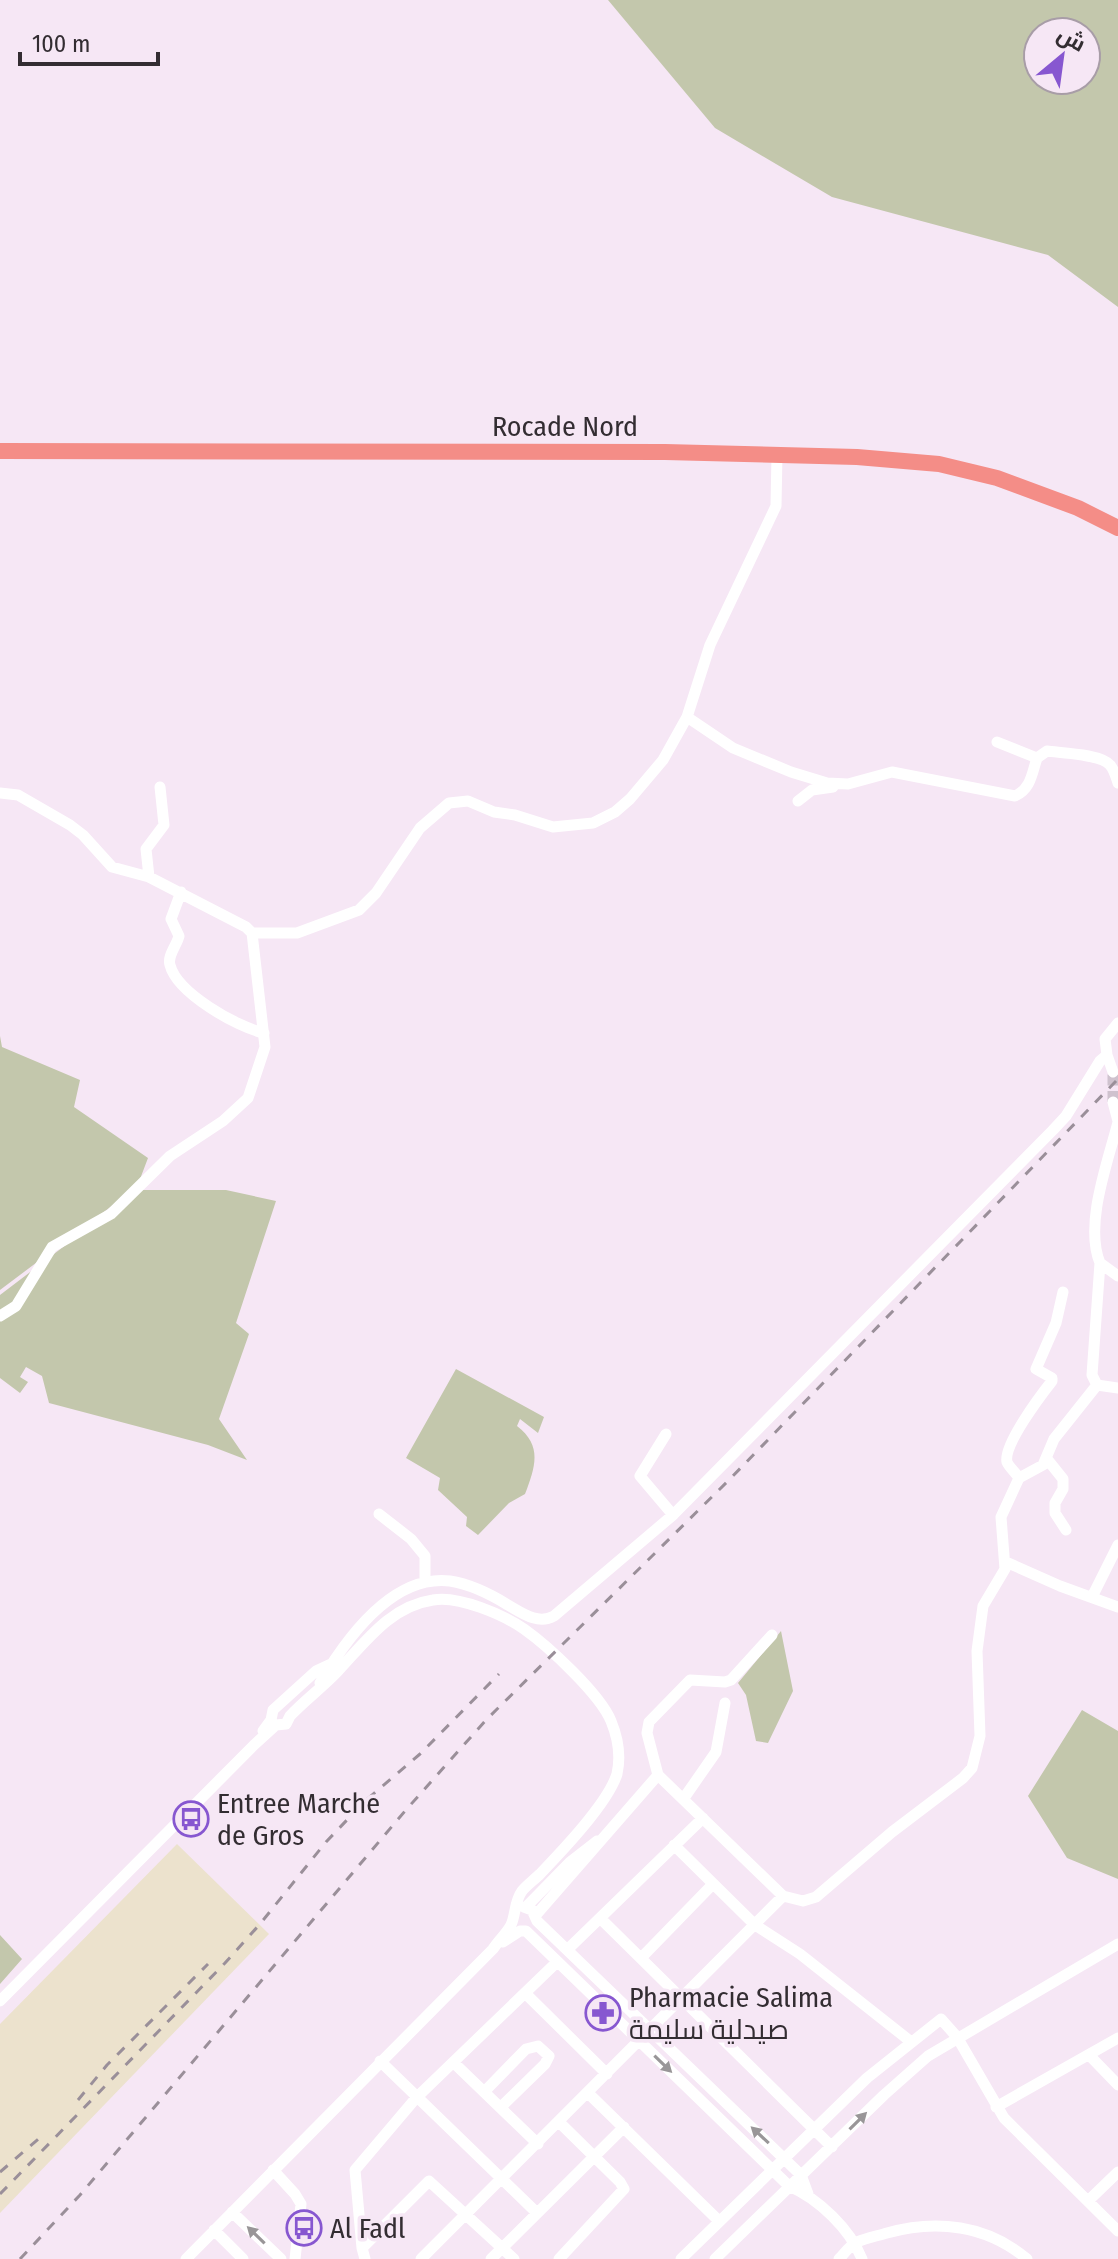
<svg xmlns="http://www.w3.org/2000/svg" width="1118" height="2259" font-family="'Fira Sans Condensed',Cairo,sans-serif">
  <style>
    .industrial { fill: #ece2cd }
    .green { fill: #c3c7ac; fill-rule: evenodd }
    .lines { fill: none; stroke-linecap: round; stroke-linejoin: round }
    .minor-tunnel { stroke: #cfc2ce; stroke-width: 11; stroke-dasharray: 11 5.5; stroke-linecap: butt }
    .minor { stroke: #fff; stroke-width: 11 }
    .highway { stroke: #f48d87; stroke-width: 16 }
    .rail { stroke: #9a8f99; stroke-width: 3; stroke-dasharray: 10 10; stroke-linecap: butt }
    .oneway { fill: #999698 }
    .labels { text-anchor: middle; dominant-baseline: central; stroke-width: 7; stroke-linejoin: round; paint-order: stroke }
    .street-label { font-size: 28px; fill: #332d32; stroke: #f6e7f5 }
    .poi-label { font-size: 28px; fill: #332d32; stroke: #f6e7f5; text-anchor: start }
  </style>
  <rect width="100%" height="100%" fill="#f6e7f5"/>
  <path class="industrial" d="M177,1844L269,1934L0,2213V2024Z"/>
  <path class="green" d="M608,0H1118V307L1048,255L832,197L715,128ZM1038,32H1086V80H1038Z
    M0,1036L2,1047L80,1080L74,1107L148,1158L137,1187L0,1290Z
    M138,1190H226L276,1201L236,1323L249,1334L219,1419L247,1460L208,1445L49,1403L42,1376L26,1367L20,1377L28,1382L20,1393L0,1378V1295Z
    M456,1369L544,1417L538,1433L520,1419L517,1426C543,1446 535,1467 525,1494L509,1503L478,1535L466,1526L467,1517L438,1490L440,1478L406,1458Z
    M781,1631L793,1691L768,1743L756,1741L746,1695L738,1683Z
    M1082,1710L1118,1731V1879L1067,1858L1028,1796Z
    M0,1935L22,1959L0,1984Z"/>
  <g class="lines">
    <path class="minor-tunnel" d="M1113,1102V1072"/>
    <path class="minor" d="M687,717L733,748L791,772L827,783L848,784L892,772L1015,796C1031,789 1032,773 1037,758L1047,751C1062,753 1101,754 1110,765C1114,769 1116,777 1118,783
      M997,742L1037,758
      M0,793L18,795L70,825L83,835L112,867L149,877L246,927L252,933L265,1047L248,1098L223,1121L170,1156L111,1214L52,1247L16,1306L0,1316
      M798,801L812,790L833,787
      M149,877L146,849L164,825L160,787
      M181,892L171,919L179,936C177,945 167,956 170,965C177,993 237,1027 264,1033
      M252,933H297L359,910L376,893L420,828L449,803L468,801L494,812L515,815L553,827L593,823L615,812L630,799L663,760L687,717L710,645L776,506L777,454
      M1107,1055L1113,1072
      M1113,1102L1118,1121
      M1100,1263L1118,1276
      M1097,1385L1092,1375L1100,1263C1084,1224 1108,1162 1118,1122
      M666,1434L640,1476L673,1515
      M1047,1459L1063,1479V1489L1055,1503V1513L1066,1530
      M1019,1478L1043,1465L1054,1439L1097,1385L1118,1388
      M379,1514L411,1539L425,1556V1582
      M1006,1562L1060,1586L1118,1607
      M1092,1597L1118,1545
      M772,1635L731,1680L725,1682L690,1680L649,1722L647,1733L658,1775L783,1896L803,1901L816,1897L892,1832L963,1778L972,1768L980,1736L977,1651L983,1606L1005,1569L1001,1517L1019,1478C1016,1473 1009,1467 1007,1462C1003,1445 1041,1395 1052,1381V1378L1036,1369L1056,1323L1063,1292
      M320,1683C346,1639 392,1574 450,1581C469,1584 492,1595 508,1605C522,1613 538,1625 554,1616L673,1515L1053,1130L1066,1116L1100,1061L1107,1055L1105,1039L1118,1023
      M263,1731L271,1720L273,1710L316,1671L331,1664
      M684,1798L716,1752L725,1703
      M674,1845L755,1925L800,1954L910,2041
      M524,1907L532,1910L537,1921L801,2175L808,2194
      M526,1907L570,1862L597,1841
      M536,1915L658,1775
      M601,1919L832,2147
      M503,1942L520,1931H526L789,2186C819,2199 850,2229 862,2259
      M567,1950L703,1818
      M642,1957L712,1885
      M526,1994L607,2074
      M0,2001L254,1745L276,1725L286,1724L290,1716C305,1700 323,1687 338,1671C366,1641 391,1606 433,1600C458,1595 504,1615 524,1629C548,1646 600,1694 611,1721C618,1738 621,1756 617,1774C608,1803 562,1851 540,1874C534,1880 527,1885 522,1891C514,1902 516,1914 511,1925C507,1933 498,1941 493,1949L186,2259
      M1090,2056L1118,2085
      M380,2061L537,2213
      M454,2063L538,2144
      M485,2091L526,2049L538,2046L549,2056L545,2064L501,2107
      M588,2093L719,2221
      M996,2107L1118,2038
      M273,2170L295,2194L301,2204L295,2259
      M1088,2201L1118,2172
      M232,2212L281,2259
      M214,2230L243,2259
      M362,2248L429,2181L514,2259
      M365,2259L362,2248L355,2170L416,2098L557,1962
      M421,2259L783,1896
      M491,2259L624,2127
      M559,2259L624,2189L620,2182L559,2122
      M681,2259L867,2078L941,2019L957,2037L1004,2118L1118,2231
      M715,2259L884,2095L928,2056L1118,1944
      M839,2259C844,2254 850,2245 857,2242C866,2238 877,2236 887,2233C936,2219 987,2225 1027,2259"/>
    <path class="highway" d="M0,451L665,452L857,457L939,464L997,478L1078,508L1118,528"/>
    <path class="rail" d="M78,2100L107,2065L208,1964
      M0,2172L42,2136
      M0,2194L225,1963L260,1924L326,1842L364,1802L420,1754L499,1674
      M20,2259L80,2195L405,1811L486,1720L729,1480L1118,1079"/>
  </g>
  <defs><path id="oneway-solid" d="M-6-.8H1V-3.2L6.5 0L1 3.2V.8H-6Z" transform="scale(2)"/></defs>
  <g class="oneway">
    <use href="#oneway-solid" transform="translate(663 2064) rotate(44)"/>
    <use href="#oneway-solid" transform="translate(858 2121) rotate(-45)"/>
    <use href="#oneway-solid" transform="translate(760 2135) rotate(-137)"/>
    <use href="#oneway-solid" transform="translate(256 2235) rotate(-136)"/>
  </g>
  <defs>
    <symbol id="bus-ring" viewBox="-11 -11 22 22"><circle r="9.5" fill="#f6e7f5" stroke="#8757d0" stroke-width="1.5"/><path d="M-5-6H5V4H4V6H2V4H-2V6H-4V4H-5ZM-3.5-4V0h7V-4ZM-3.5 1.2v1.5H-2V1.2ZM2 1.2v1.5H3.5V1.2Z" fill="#8757d0"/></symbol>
    <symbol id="pharmacy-ring" viewBox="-11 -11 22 22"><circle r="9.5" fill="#f6e7f5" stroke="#8757d0" stroke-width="1.5"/><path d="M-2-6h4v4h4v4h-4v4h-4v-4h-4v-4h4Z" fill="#8757d0"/></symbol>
  </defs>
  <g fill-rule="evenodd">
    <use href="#bus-ring" x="171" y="1799" width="40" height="40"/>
    <use href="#pharmacy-ring" x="583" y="1993" width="40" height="40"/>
    <use href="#bus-ring" x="284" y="2208" width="40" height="40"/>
  </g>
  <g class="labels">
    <g class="street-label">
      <text x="565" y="426">Rocade Nord</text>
    </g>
    <g class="poi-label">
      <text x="217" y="1803">Entree Marche<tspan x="217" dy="32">de Gros</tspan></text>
      <text x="629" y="1997">Pharmacie Salima<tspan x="629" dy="32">صيدلية سليمة</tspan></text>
      <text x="330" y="2228">Al Fadl</text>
    </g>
  </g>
  <g transform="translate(1062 56) rotate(29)"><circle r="38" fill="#f6e7f5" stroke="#a89da7" stroke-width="2"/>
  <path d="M0-6L14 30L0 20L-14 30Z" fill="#8757d0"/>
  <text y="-12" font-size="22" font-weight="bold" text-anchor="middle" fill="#332d32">ش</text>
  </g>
  <path d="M20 52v12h138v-12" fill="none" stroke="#332d32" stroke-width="4"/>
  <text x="32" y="52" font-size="24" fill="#332d32" stroke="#f6e7f5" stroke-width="6" paint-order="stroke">100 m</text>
</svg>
